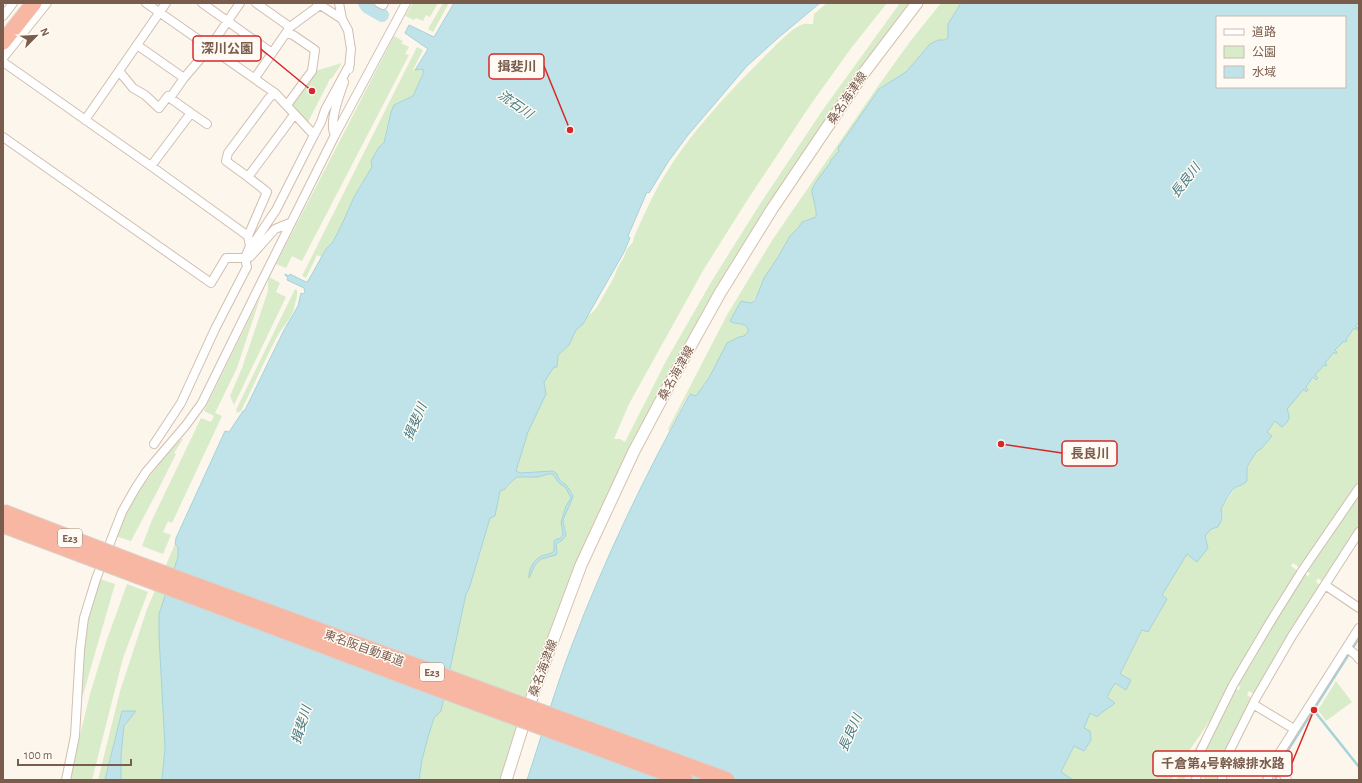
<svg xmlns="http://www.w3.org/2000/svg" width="1362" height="783" font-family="'Alegreya Sans','Noto Sans JP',sans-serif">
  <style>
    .green { fill: #d8ecc9 }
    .water { fill: #bfe3e8; stroke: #a5d3da; fill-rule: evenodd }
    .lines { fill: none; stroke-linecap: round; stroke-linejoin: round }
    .stream { stroke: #a5d3da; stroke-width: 2.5 }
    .river { stroke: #bfe3e8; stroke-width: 14 }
    .street-casing { stroke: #d1beb0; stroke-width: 10 }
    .secondary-casing { stroke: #d6c0b0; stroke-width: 13 }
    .highway-casing { stroke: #dad1cd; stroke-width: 17 }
    .street { stroke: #fff; stroke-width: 8 }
    .secondary { stroke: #fff; stroke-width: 11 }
    .highway { stroke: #f7b7a3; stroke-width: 15 }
    .highway-bridge-casing { stroke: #dad1cd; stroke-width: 17; stroke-linecap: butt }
    .highway-bridge { stroke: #f7b7a3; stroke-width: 15 }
    .labels { text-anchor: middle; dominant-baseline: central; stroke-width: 3; stroke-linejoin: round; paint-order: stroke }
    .shield { fill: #fffaf3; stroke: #a28b7f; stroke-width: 1 }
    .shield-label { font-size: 11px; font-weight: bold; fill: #7a5c4d }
    .street-label { font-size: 12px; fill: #7a5c4d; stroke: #fffaf3 }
    .water-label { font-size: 13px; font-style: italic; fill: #437c86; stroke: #fffaf3 }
    .leader { fill: none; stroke: #d62828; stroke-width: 1.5 }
    .callout-dot { fill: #d62828; stroke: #fffaf3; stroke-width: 1.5 }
    .callout { fill: #fffaf3; stroke: #d62828; stroke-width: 1.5 }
    .callout-label { font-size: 13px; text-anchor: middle; font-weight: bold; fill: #7a5c4d }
  </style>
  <rect width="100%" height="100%" fill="#fdf6ec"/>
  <path class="green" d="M413,3H438L430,17L426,15L423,21L416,18L414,20L405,16Z
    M443,3H449L433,32L428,29Z
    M827,3H887L852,47L811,104L748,199L704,269L629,404L614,439H620L625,442L667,359L713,279L760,204L822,111L900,3H912L861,71L629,450L513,740L500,780H419L422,760L428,737L434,718L441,711L466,594L469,589L490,518L498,502L500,491L508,487L514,476L528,432L534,418L545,387L544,382L549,374L558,355L569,345L576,330L583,324L585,317L592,313L597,307L614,277L618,267L624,257L626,250L633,242L634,237C645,213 655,189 670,167C696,126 735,86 769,52C777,44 791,29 801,25C804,23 809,24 813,24L814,14Z
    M941,3H961L949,22L948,38L944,40H940L928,46L906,72L879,89L839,151L814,186C810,195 818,207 816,217L802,222L798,228L790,236L778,257L771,267L754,301L751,303L739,325C746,324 749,326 748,332L744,336L739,337L703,385L696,396L689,394L669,431L668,429L727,315L773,239L876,89L909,43Z
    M394,36L403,41L401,43L409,47L405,54L409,55L302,261L292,256L286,268L276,264Z
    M417,47L423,50L413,70L423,69L424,71L413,96L394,105L386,131L384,143L379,147L371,161L372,167L354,197L343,222L333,242L326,249L321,257L317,255L306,278L302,276Z
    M342,63L332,78L330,79L307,124L292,107V103L315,71Z
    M269,277L280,283L276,292L286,297L234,405L230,396L242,368L268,291V282Z
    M295,289L297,290C298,297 295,302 294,308C292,318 283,326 278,335C265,359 254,385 241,411L237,413L236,410Z
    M261,295L237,368L215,413L222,416L172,523L168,521L163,532L171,535L163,554L142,546L152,520L201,418L211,422L214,416L204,411Z
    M1359,322V481L1300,568L1293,563L1291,566L1298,571L1245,658L1213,716L1185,757L1171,780H1073L1061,773L1074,746L1084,751L1091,740V736L1084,728L1090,713L1097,717C1102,711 1110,708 1115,703L1107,697L1115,683L1126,690L1120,674L1143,629L1148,632L1167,599L1162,595L1187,554L1208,548L1205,536L1211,529L1216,528L1223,515L1221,509C1225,501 1231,495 1235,488L1243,485L1247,467L1251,460L1257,451L1261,449L1272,436L1267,432C1278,417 1292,404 1304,389L1307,391L1308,389L1306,387L1314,377L1316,380L1318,378L1315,375L1324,364L1327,365L1325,363L1334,352L1336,354L1337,353L1335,351L1344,340L1346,342L1347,340L1346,339L1354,328L1357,330L1358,329L1355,326Z
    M181,439H183L174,453L176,454L159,488L131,541L115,536L139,490L167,454Z
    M1359,495V528L1323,582L1318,578L1316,582L1321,586L1255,695L1249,691L1247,695L1253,699L1220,780H1203L1205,775L1203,753L1236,689L1239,690L1240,687L1238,685L1273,626L1305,574L1308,576L1310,574L1307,571Z
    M175,544L178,547V557L176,564L165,747L162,780H121V756L124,725L136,711H122L105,780H98L120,691L147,609Z
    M100,579L115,584L83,695H82C82,667 83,639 90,611C92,600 96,590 100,579Z
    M127,584L148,592L123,658L92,780H69L90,694L106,642Z
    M1336,681L1352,702L1326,721L1318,710Z
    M1201,739L1202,740L1184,780H1176Z"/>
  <path class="water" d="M454,3H820L778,38L747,66L688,135L668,162L649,193L647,192L628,236L630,238L623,254L583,324L576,330L569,345L558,355L557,367H554L544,382L546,394L528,432L516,471L520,473L553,471L557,474C559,481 561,481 566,485C568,487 572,494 573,496C573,498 564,517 563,520C564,534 572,535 556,544L557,552L556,555L541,559L535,565L529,578C528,570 534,559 542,556C546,554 550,555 554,551V542L555,540L561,538L563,534L561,522L566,506L571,498L566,488L558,482L553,474H548L538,477H517L511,482L505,489L500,491L495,516L490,518L469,589L466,594L441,711L434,718L428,737L422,760L419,780H162L165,747L159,636V614L178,557V547L175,544L176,538L225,431L229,432L243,411L245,410L284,330L298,306L301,293L303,294L305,292L304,288L287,280L288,278L285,275V274L289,276L290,274L306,282L308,281L326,249L333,242L343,222L354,197L372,167L371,161L379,147L384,143L391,112L394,105L413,96L423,74V69L415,70L428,49L405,33L409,25L434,37Z
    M961,3H1359V322L1355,326L1358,328L1357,330L1354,328L1346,339L1347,340L1346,342L1344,341L1335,350L1337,352L1336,354L1334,352L1325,363L1327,365L1326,366L1324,365L1315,375L1318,378L1316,380L1313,377L1306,387L1308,390L1306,392L1304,389L1287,409C1291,418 1289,421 1282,427L1275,421L1267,432L1272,436L1261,449L1257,451L1251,460L1247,467V481C1244,485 1241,485 1236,487C1231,490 1224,503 1221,509C1223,518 1222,519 1218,527L1211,529L1205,536L1208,548L1197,562L1187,554L1162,595L1167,599L1148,632L1142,630L1120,674L1131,680L1126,690L1115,683L1107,697L1115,703C1110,708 1102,711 1097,717L1090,713L1084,728L1090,731L1091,740L1084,751L1074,746L1061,772L1073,780H527C542,735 555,689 572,645C605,558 645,475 690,394L696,396L710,376L727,343L739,337L744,336L748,332C749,321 737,326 730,321L741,301L751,303L755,301L764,278L778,257L790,236L798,228L802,222L816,217C817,209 813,200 812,192C811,186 826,169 830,163L831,160L839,151L838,148L879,89L906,72L930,44L938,40H944L948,38V24ZM1217,17H1345V87H1217Z
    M122,711H136L124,726L121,756V780H105Z"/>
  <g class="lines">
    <path class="stream" d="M1316,713L1359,767
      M1275,780L1283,758L1359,638"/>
    <path class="river" d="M365,3L368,7L382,15"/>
    <defs>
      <path id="street" d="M146,3L275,93L314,135L321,122L325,110L350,64
        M202,3L272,53
        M256,3L290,27
        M317,3L342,19
        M339,3L342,19L348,30L351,49L349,69
        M379,3L383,5L384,3
        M3,16L13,3
        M286,33L293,35L315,50L312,71L287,105
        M137,45L184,78
        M210,47L240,3
        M3,58L47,3
        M3,62L151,166L248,236
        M119,71L133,88L145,95L159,108L168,96L170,98L184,78L207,51
        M255,78L290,27L320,5
        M191,113L207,124
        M294,115L248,177L267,192L248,236L250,246L255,241L276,210L314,135
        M85,120L166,3
        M335,135C328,123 340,94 344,82
        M3,137L211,283L226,258H245L247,267L215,329L181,403L154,444
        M151,166L191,113L170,98
        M248,177L226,161L228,153L269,98L275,93
        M250,246L245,258L250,257L275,229L290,223
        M1325,585L1359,608
        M1347,648L1356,655L1359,659
        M1253,704L1294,729
        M1272,769L1283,774L1287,780
        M66,780L75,736L80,650L84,618L96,579L122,512L135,489L146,472L186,425L202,403L260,285L335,135L406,3
        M1196,780L1200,752L1233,685L1269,624L1302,571L1359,488
        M1222,780L1224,762L1256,698L1292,636L1359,532
        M1267,780L1277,757L1359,628"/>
      <path id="secondary" d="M506,780L534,691L581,565L634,451L675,374L720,293L772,209L863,74L917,3"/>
      <path id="highway" d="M3,42L34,3"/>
    </defs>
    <use href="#street" class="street-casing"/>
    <use href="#secondary" class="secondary-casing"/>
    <use href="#highway" class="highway-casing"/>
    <use href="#street" class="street"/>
    <use href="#secondary" class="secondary"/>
    <use href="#highway" class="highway"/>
    <defs>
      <path id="highway-bridge" d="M3,512L138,564L727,780
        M3,525L417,681L685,780"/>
    </defs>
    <use href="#highway-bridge" class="highway-bridge-casing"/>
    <use href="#highway-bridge" class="highway-bridge"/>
  </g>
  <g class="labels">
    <g class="shield">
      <rect x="58" y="529" width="24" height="18" rx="3"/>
      <rect x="420" y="663" width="24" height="18" rx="3"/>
    </g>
    <g class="shield-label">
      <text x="70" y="538">E23</text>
      <text x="432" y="672">E23</text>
    </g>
    <g class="street-label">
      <text transform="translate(847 98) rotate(-56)">桑名海津線</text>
      <text transform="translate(676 373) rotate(-61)">桑名海津線</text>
      <text transform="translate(364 648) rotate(20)">東名阪自動車道</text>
      <text transform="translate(543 668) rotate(-70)">桑名海津線</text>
    </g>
    <g class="water-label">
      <text transform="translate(515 105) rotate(35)">流石川</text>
      <text transform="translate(1186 181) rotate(-52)">長良川</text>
      <text transform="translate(416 422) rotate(-67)">揖斐川</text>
      <text transform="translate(302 725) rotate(-73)">揖斐川</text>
      <text transform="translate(851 733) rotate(-66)">長良川</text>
    </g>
  </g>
  <path class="leader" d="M312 91L261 49M570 130L544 66M1001 444L1062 453M1314 710L1292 763"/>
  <g class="callout-dot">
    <circle cx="312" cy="91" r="4"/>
    <circle cx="570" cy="130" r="4"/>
    <circle cx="1001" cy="444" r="4"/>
    <circle cx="1314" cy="710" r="4"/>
  </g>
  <g class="callout">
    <rect x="193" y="36" width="68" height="25" rx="4"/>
    <rect x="489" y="54" width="55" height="25" rx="4"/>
    <rect x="1062" y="441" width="55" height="25" rx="4"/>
    <rect x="1153" y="751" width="139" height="25" rx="4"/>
  </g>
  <g class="callout-label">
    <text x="227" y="53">深川公園</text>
    <text x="517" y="71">揖斐川</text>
    <text x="1090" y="458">長良川</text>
    <text x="1223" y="768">千倉第4号幹線排水路</text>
  </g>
  <rect width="1362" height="783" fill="none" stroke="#7a5c4d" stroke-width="8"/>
  <rect x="1216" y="16" width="130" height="72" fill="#fffaf3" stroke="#cabbb1"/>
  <rect x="1224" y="29" width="20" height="6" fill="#ffffff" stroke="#cabbb1"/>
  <text x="1252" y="36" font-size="12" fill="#7a5c4d">道路</text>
  <rect x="1224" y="46" width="20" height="12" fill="#d8ecc9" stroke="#cabbb1"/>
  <text x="1252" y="56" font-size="12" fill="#7a5c4d">公園</text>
  <rect x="1224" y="66" width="20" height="12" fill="#bfe3e8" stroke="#cabbb1"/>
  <text x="1252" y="76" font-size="12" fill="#7a5c4d">水域</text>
  <g transform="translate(36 36) rotate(66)" stroke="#fffaf3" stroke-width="3" paint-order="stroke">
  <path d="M0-3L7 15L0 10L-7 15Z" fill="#7a5c4d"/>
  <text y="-6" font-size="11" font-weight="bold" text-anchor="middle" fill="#7a5c4d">N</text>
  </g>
  <path d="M18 759v6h113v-6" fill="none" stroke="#7a5c4d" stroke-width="2"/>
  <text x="24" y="759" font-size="12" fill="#7a5c4d" stroke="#fffaf3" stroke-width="3" paint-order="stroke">100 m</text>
</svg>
